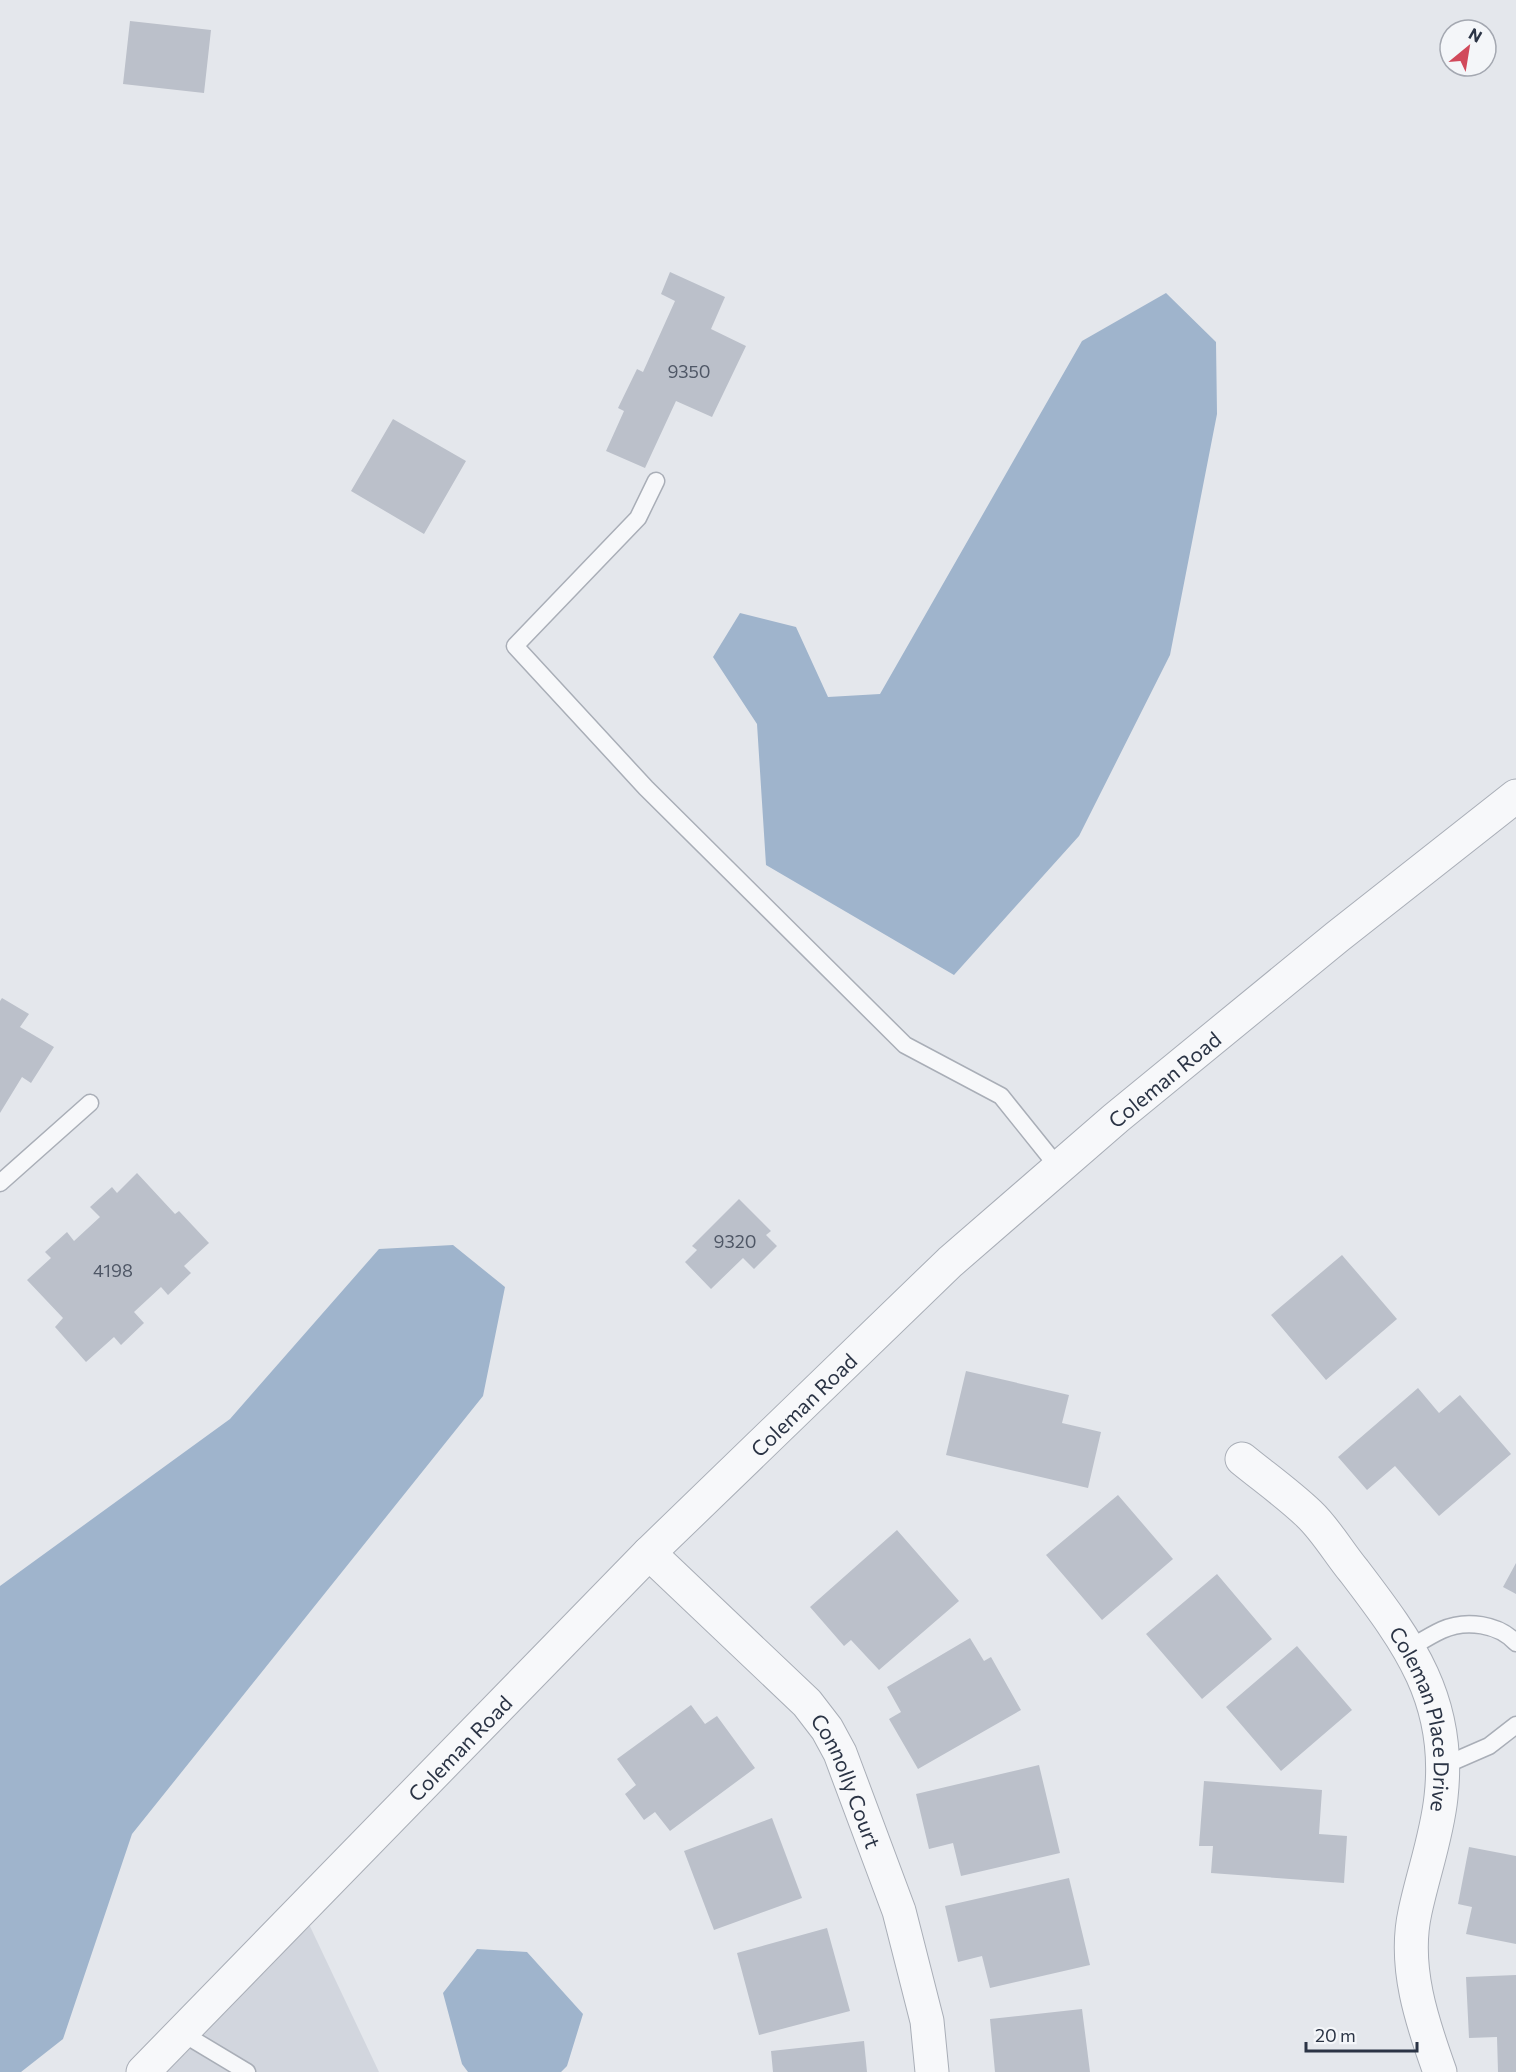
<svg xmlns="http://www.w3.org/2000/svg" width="1516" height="2072" font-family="Commissioner,sans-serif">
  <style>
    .built { fill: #d2d6de }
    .water { fill: #9fb4cc }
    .building { fill: #bbc0ca }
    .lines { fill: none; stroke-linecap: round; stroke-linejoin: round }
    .service-casing { stroke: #a9aeb7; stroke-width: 19 }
    .minor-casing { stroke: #a9aeb7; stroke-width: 35 }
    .tertiary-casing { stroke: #a9aeb7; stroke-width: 35 }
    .service { stroke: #f7f8fa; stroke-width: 16 }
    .minor { stroke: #f7f8fa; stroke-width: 33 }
    .tertiary { stroke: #f7f8fa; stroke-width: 33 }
    .labels { text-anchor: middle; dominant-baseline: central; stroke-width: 4.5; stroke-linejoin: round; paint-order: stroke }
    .number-label { font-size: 18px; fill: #4f5766 }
    .street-label { font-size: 21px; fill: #2b3445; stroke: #f4f6f9 }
  </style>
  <rect width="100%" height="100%" fill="#e4e7ec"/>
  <path class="built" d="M298,1901L379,2072H136Z"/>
  <path class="water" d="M1166,293L1216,342L1217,414L1170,655L1079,836L954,975L766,865L757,724L713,657L740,613L796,627L828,697L880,694L1082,341Z
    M453,1245L505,1287L483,1396L132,1834L63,2039L21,2072H0V1586L230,1419L379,1249Z
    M477,1949L527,1952L583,2014L567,2066L561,2072H468L462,2064L443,1993Z"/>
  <path class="building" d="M130,21L211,30L204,93L123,84Z
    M670,272L725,297L711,329L746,346L712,417L676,401L645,468L606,451L624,411L618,408L637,369L643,372L675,301L661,294Z
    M393,419L466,461L424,534L351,491Z
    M2,998L29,1014L20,1027L54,1047L31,1083L22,1077L0,1113V1001Z
    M137,1173L175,1214L179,1211L209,1243L184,1266L191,1273L168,1295L161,1287L134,1312L144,1323L121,1345L114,1337L86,1362L55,1327L63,1318L27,1280L51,1258L45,1252L67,1232L74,1241L100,1217L90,1207L112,1187L117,1193Z
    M739,1199L771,1231L766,1235L777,1246L754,1269L743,1258L711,1289L685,1262L697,1250L692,1246Z
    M1342,1255L1397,1319L1326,1380L1271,1315Z
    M966,1371L1069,1395L1062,1423L1101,1432L1088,1488L946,1455Z
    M1418,1388L1439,1413L1460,1395L1511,1454L1439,1516L1395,1466L1367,1490L1338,1457Z
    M1118,1495L1173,1559L1102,1620L1046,1555Z
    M897,1530L959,1601L879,1670L851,1640L844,1646L810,1607Z
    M1516,1563V1594L1503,1587Z
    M1217,1574L1272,1639L1202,1699L1146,1634Z
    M970,1638L984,1661L991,1657L1021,1710L918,1769L889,1719L901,1712L887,1687Z
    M1297,1646L1352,1710L1281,1771L1226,1707Z
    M691,1705L705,1724L717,1716L755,1768L670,1831L655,1812L644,1820L625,1794L636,1785L617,1759Z
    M1039,1765L1060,1853L961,1876L953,1843L929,1849L916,1794Z
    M1204,1781L1322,1790L1319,1834L1347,1836L1344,1883L1211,1873L1213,1846H1199Z
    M772,1818L802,1898L714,1930L684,1851Z
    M1469,1847L1516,1856V1944L1466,1934L1472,1907L1458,1904Z
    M1069,1878L1090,1965L990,1988L982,1956L958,1962L945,1906Z
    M827,1928L850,2011L759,2035L737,1953Z
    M1516,1975V2072H1498L1497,2037L1469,2038L1466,1977Z
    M1082,2009L1090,2072H995L990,2019Z
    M864,2041L867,2072H773L771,2051Z"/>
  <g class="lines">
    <defs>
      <path id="service" d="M656,481L638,518L515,646L646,788L905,1045L1001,1096L1058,1167
        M0,1183L90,1103
        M1410,1648C1420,1642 1431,1635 1442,1630C1466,1619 1499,1624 1516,1643
        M1443,1766L1489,1746L1516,1725
        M182,2033L247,2072"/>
      <g id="minor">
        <path id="s1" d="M1242,1459C1264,1477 1288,1494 1309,1514C1326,1530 1339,1553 1354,1571C1409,1643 1452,1701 1441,1797C1437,1836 1423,1874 1415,1912C1403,1966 1422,2022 1440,2072"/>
        <path id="s2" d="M649,1553L807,1703L827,1729L840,1753L899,1911L927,2021L932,2072"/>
      </g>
      <g id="tertiary">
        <path id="s3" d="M143,2072L649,1553L950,1262L1116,1118L1337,937L1516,796"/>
      </g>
    </defs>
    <use href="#service" class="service-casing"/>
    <use href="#minor" class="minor-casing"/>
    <use href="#tertiary" class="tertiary-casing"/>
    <use href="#service" class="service"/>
    <use href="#minor" class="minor"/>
    <use href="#tertiary" class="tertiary"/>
  </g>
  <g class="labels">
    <g class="number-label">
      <text x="689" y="371">9350</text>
      <text x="735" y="1241">9320</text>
      <text x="113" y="1270">4198</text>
    </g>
    <g class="street-label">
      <text stroke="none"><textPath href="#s3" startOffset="1425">Coleman Road</textPath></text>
      <text stroke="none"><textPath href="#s3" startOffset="939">Coleman Road</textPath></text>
      <text stroke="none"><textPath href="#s1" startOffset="327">Coleman Place Drive</textPath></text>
      <text stroke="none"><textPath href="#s3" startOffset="453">Coleman Road</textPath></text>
      <text stroke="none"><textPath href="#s2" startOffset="306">Connolly Court</textPath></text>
    </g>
  </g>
  <g transform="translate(1468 48) rotate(30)"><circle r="28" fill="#f4f6f9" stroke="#a4a8b1" stroke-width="1.5"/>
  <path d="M0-4.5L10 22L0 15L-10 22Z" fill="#d1495b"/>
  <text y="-9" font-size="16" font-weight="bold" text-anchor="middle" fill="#2b3445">N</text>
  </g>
  <path d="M1306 2042v9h111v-9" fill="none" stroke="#2b3445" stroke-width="3"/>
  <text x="1315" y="2042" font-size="18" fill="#2b3445" stroke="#f4f6f9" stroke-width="4.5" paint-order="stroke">20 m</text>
</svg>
